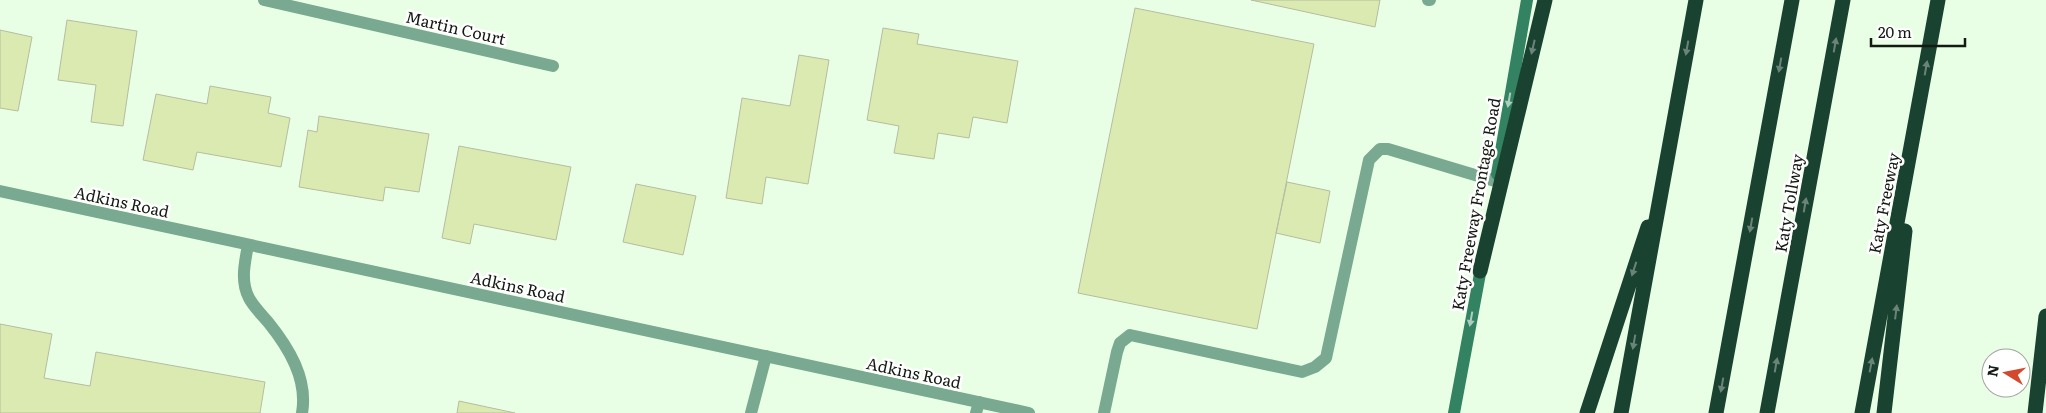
<svg xmlns="http://www.w3.org/2000/svg" width="2046" height="413" font-family="Literata,serif">
  <style>
    .building { fill: #dbeab0; stroke: #b5bda0 }
    .lines { fill: none; stroke-linecap: round; stroke-linejoin: round }
    .lane { stroke: #79a991; stroke-width: 12 }
    .street { stroke: #79a991; stroke-width: 12 }
    .secondary { stroke: #338261; stroke-width: 12 }
    .highway { stroke: #1a4231; stroke-width: 15 }
    .oneway { fill: #6a8479 }
    .oneway2 { fill: #adcdc0 }
    .labels { text-anchor: middle; dominant-baseline: central; stroke-width: 5; stroke-linejoin: round; paint-order: stroke }
    .street-label { font-size: 16px; fill: #131a12; stroke: #fff }
  </style>
  <rect width="100%" height="100%" fill="#e9ffe5"/>
  <path class="building" d="M1251,0H1380L1375,27Z
    M1135,8L1314,44L1257,329L1078,293Z
    M67,20L137,31L123,126L91,122L96,85L58,80Z
    M883,28L919,34L917,44L1018,61L1007,123L973,117L969,138L938,133L934,159L894,153L899,126L867,120Z
    M0,30L32,37L18,111L0,108Z
    M799,55L829,60L808,184L766,177L762,204L726,198L742,98L790,106Z
    M210,86L271,97L268,113L290,118L281,167L197,152L193,170L143,160L156,94L207,104Z
    M319,116L429,134L419,192L385,187L383,201L299,187L308,130L317,132Z
    M459,146L571,167L556,240L474,224L470,244L442,238Z
    M1287,182L1330,191L1320,243L1276,233Z
    M636,184L696,196L683,255L623,242Z
    M0,324L52,334L44,378L90,386L96,352L265,382L260,413H0Z
    M459,401L515,413H457Z"/>
  <g class="lines">
    <path class="lane" d="M1428,0H1430
      M248,245C245,262 240,281 249,298C253,306 262,315 268,322C289,348 308,379 302,413
      M751,413L766,356
      M976,413L979,402
      M1104,413L1117,352L1120,343L1130,335L1302,372L1315,367L1326,358L1369,160L1380,149H1388L1495,181"/>
    <path class="street" d="M264,0L553,66
      M0,191L1029,413"/>
    <path class="secondary" d="M1497,174L1527,0
      M1454,413L1482,263"/>
    <path class="highway" d="M1480,271L1545,0
      M1587,413L1648,227
      M1621,413L1696,0
      M1716,413L1792,0
      M1767,413L1843,0
      M1862,413L1938,0
      M1884,413L1905,231
      M2035,413L2046,316"/>
  </g>
  <defs><path id="oneway-solid" d="M-6-.8H1V-3.2L6.5 0L1 3.2V.8H-6Z" transform="scale(1.25)"/></defs>
  <g class="oneway">
    <use href="#oneway-solid" transform="translate(1835 45) rotate(-80)"/>
    <use href="#oneway-solid" transform="translate(1533 47) rotate(103)"/>
    <use href="#oneway-solid" transform="translate(1687 48) rotate(100)"/>
    <use href="#oneway-solid" transform="translate(1780 65) rotate(100)"/>
    <use href="#oneway-solid" transform="translate(1926 68) rotate(-80)"/>
    <use href="#oneway-solid" transform="translate(1805 205) rotate(-80)"/>
    <use href="#oneway-solid" transform="translate(1751 225) rotate(100)"/>
    <use href="#oneway-solid" transform="translate(1634 269) rotate(108)"/>
    <use href="#oneway-solid" transform="translate(1896 312) rotate(-83)"/>
    <use href="#oneway-solid" transform="translate(1634 342) rotate(100)"/>
    <use href="#oneway-solid" transform="translate(1776 365) rotate(-80)"/>
    <use href="#oneway-solid" transform="translate(1871 365) rotate(-79)"/>
    <use href="#oneway-solid" transform="translate(1722 385) rotate(100)"/>
  </g>
  <g class="oneway2">
    <use href="#oneway-solid" transform="translate(1509 100) rotate(100)"/>
    <use href="#oneway-solid" transform="translate(1471 319) rotate(100)"/>
  </g>
  <g class="labels">
    <g class="street-label">
      <text transform="translate(456 27) rotate(13)">Martin Court</text>
      <text transform="translate(122 201) rotate(12)">Adkins Road</text>
      <text transform="translate(1788 203) rotate(-80)">Katy Tollway</text>
      <text transform="translate(1883 203) rotate(-79)">Katy Freeway</text>
      <text transform="translate(1475 204) rotate(-80)">Katy Freeway Frontage Road</text>
      <text transform="translate(518 286) rotate(12)">Adkins Road</text>
      <text transform="translate(914 372) rotate(12)">Adkins Road</text>
    </g>
  </g>
  <g transform="translate(2006 373) rotate(280)"><circle r="24" fill="#ffffff" stroke="#a1a3a0"/>
  <path d="M0-4L9 19L0 12L-9 19Z" fill="#d4492d"/>
  <text y="-8" font-size="14" font-weight="bold" text-anchor="middle" fill="#131a12">N</text>
  </g>
  <path d="M1871 38v8h94v-8" fill="none" stroke="#131a12" stroke-width="2.5"/>
  <text x="1878" y="38" font-size="15" fill="#131a12" stroke="#ffffff" stroke-width="4" paint-order="stroke">20 m</text>
</svg>
